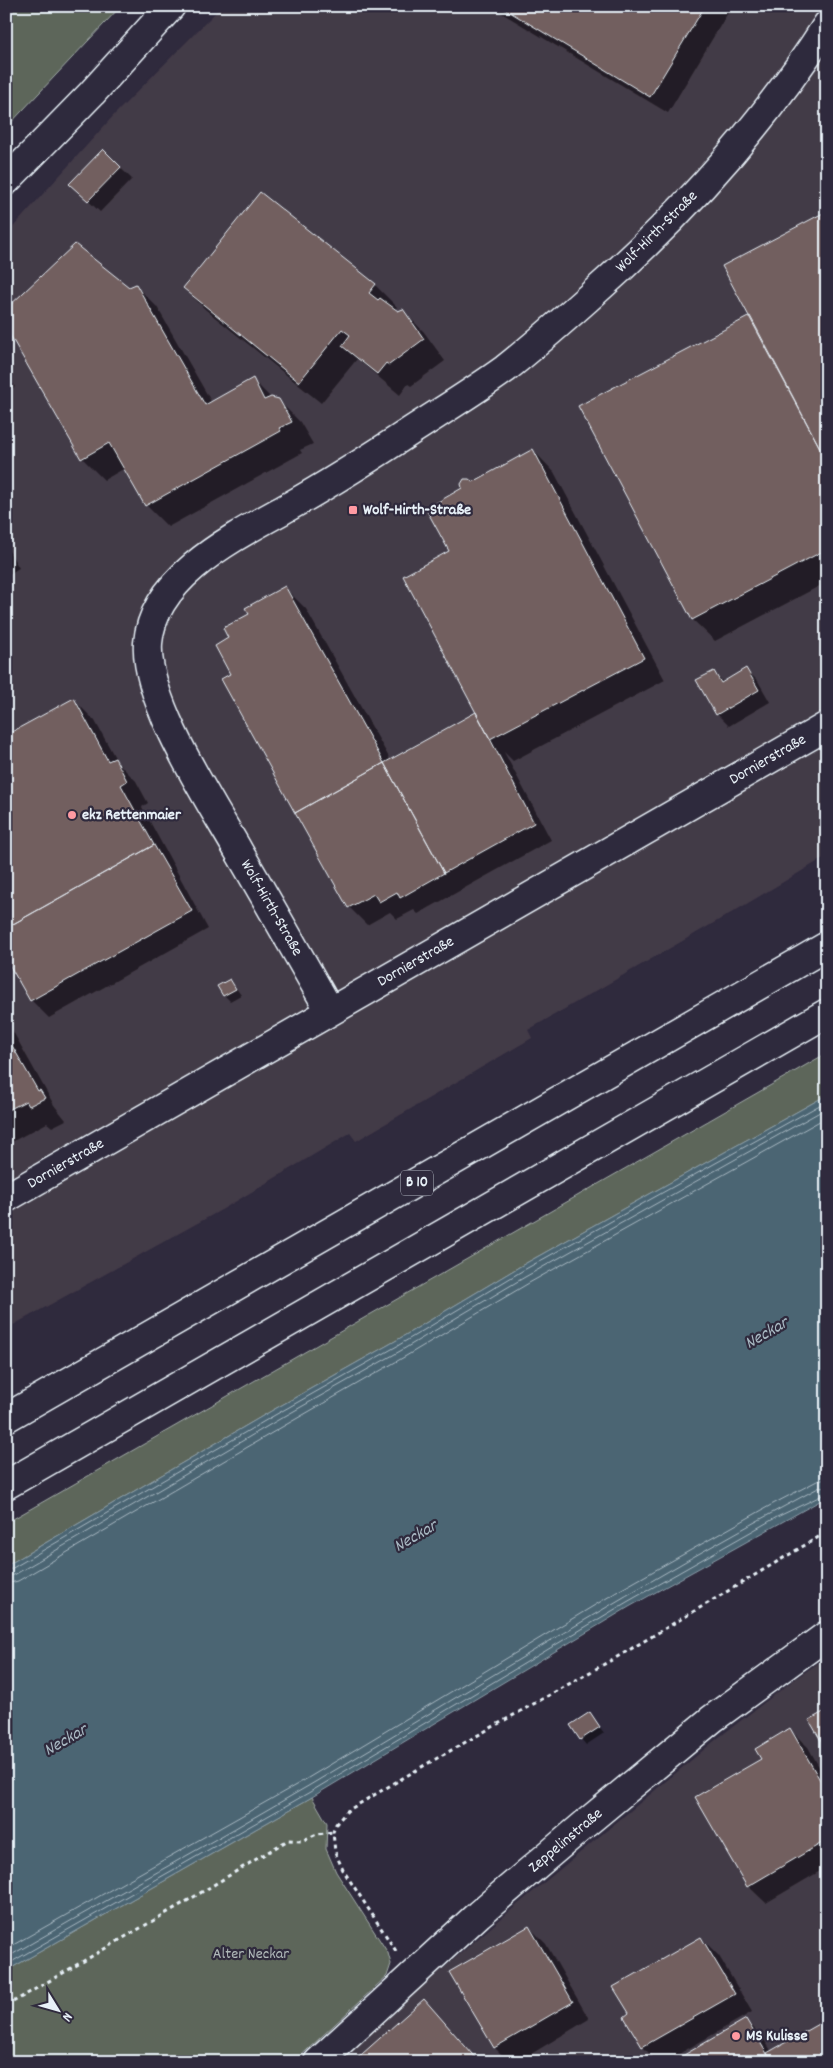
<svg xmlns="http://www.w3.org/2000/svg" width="833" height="2068" font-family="Dekko,sans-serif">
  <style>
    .built { fill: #433a47 }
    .green { fill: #5d665a; stroke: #a2aca9 }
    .water { fill: #4b6573; stroke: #8a9da8 }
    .shadow { fill: #0007 }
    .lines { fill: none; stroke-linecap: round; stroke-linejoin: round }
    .shore { stroke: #a9b9c3; stroke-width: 1 }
    .building { fill: #725e5f; stroke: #e8f1f8 }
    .minor-casing { stroke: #e8f1f8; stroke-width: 31 }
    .secondary-casing { stroke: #e8f1f8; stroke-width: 31 }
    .trunk-casing { stroke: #e8f1f8; stroke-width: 31 }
    .path { stroke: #e8f1f8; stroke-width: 3; stroke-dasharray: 4 4; stroke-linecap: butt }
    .minor { stroke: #2f2a3d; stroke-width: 28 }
    .secondary { stroke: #2f2a3d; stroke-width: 28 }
    .trunk { stroke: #2f2a3d; stroke-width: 28 }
    .poi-dot { fill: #ff9aa2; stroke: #2f2a3d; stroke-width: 2 }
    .labels { text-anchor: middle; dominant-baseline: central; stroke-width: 4.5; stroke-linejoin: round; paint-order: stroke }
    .shield { fill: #2f2a3d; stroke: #b0b5c0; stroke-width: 1 }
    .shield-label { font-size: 15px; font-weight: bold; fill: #e8f1f8 }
    .street-label { font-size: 16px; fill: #e8f1f8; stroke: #2f2a3d }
    .poi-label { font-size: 16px; font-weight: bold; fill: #e8f1f8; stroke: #2f2a3d; text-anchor: start }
    .park-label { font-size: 16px; fill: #b0b9b9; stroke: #2f2a3d }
    .water-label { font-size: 18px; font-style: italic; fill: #a9b9c3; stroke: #2f2a3d }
  </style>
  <rect width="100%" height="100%" fill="#2f2a3d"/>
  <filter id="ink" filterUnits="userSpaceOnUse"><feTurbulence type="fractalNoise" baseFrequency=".02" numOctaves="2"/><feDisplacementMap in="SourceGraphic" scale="10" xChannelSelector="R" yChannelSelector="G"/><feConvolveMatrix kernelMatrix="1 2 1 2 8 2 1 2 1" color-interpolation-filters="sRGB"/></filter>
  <g filter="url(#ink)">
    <path class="built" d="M222,6H827V856L738,909L528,1030L532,1038L356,1141L350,1133L223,1209L6,1329V235L115,114Z
      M827,1657V2062H341L423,1986L517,1905L718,1738L795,1679Z"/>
    <path class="green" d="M6,6H121L6,128Z
      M827,1053V1095L519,1267L397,1340L273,1410L6,1566V1523Z
      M312,1797L327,1823L326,1849L336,1872L388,1953L391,1964L387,1976L294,2062H6V1971Z"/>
    <path class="water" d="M827,1095V1497L629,1607L312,1797L6,1971V1566L273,1410L397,1340L519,1267Z"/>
    <path class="shadow" d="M490,6H732L668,113Z
      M103,151L132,179L100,212L82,195Z
      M260,194L375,285L397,307L395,310L398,312L402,310L424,332L445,361L411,386L408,384L400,395L357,359L321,403L206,310L184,288Z
      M827,212V582L715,641L693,620L580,407L751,316Z
      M135,285L157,307L212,403L252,379L271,398L278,400L300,422L313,444L300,450L302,453L168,527L146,505L125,468L104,480L82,458L129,289Z
      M6,372L15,387L6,392Z
      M533,450L554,472L665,680L513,761L504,752L551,840L418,914L414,910L397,919L390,912L367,925L349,907L222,679L232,674L230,639L250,614L284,587L306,609L391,761L479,718L451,551L473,483Z
      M6,546L19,568L6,576Z
      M6,667L10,674L6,676Z
      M746,670L758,681L770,702L729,726L717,714L714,672L724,683Z
      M73,699L95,721L118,763L136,781L148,803L142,807L208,929L49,1018L31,1000L6,956Z
      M230,980L241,995L230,1001L224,995Z
      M6,1019L54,1105L66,1120L52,1127L47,1123L6,1145Z
      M590,1714L604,1733L586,1745L581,1739Z
      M790,1730L808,1747L827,1781V1867L766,1903L748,1886L763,1759Z
      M529,1927L546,1944L589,2019L518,2062H509L495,2048L451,1972Z
      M701,1938L719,1956L752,2012L665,2062H658L643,2047L626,2017Z
      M424,2001L480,2062H355Z
      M746,2020L763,2038L772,2052L827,2062H674Z"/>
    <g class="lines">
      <path class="shore" d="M6,1570L11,1569L275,1415L399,1345L522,1271L827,1101
        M6,1576L14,1575L278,1420L402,1350L525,1277L827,1108
        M6,1584L18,1581L282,1427L406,1356L529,1283L827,1117
        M6,1949L303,1781L620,1590L771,1505L817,1481L827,1479
        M6,1958C107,1899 210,1844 310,1785C479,1685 646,1579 820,1487L827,1486
        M6,1965L310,1792L627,1602L777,1517L827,1493"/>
    </g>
    <path class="building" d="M500,6H705L650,97Z
      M103,149L121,167L88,201L69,184Z
      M260,192L376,284L369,293L378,300L380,298L398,311L403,309L424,339L389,365L386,363L377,374L342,346L350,335L342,329L299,382L183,288Z
      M827,211V461L722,266Z
      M75,244L129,287L136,284L205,405L253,378L264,400L271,397L279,399L292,422L279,428L281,431L145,506L109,443L81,459L6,328V309Z
      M750,316L827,461V549L692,620L578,406Z
      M533,449L644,658L490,739L403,576L449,551L426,509L462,488L461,484L464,479H469L473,482Z
      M285,586L384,763L295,813L221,679L230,674L215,646L228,638L223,628L249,614L245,608Z
      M746,668L759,690L716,715L696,680L714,671L721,683Z
      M74,698L108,761L115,758L127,781L121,785L154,845L6,928V735Z
      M476,712L534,823L444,873L384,763Z
      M384,763L444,873L400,898L397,892L379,902L374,894L348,908L295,813Z
      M154,845L192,911L30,1001L6,959V928Z
      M230,979L236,989L223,996L217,986Z
      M6,1035L38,1091L40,1090L45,1098L29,1106L26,1101L6,1111Z
      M827,1710V1751L809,1720Z
      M590,1712L600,1727L580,1740L570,1725Z
      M790,1728L827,1792V1840L747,1887L695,1797L761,1759L755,1749Z
      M529,1926L573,2002L494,2048L449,1972Z
      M701,1937L735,1994L642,2047L624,2017L629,2013L613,1987Z
      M424,1999L479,2062H353Z
      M746,2019L772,2062H672Z
      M827,2019V2062H772L767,2053Z"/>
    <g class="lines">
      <defs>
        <path id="minor" d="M330,1011C300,958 270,905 239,852C210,801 144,701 148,643C153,576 236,536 288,507C331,483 373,456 414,429C445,409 476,390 505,369C533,347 560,323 587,299C679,218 761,128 827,25
          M6,1198L827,726
          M318,2062L479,1914L585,1824L712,1719L827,1635"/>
        <path id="secondary" d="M6,181L92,93L171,6"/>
        <path id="trunk" d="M6,1418L827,946
          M6,1485L827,1013"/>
      </defs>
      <use href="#minor" class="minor-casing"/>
      <use href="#secondary" class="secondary-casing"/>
      <use href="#trunk" class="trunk-casing"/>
      <path class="path" d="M396,1951L343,1870L335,1852L333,1832L336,1824L347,1811L425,1765L624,1653L827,1532
        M6,2006L187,1901L288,1840L301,1841L317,1834L333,1832"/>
      <use href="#minor" class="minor"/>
      <use href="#secondary" class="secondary"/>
      <use href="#trunk" class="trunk"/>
    </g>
  </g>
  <g class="poi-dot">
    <rect x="348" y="505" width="10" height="10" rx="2.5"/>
    <circle cx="72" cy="815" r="5"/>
    <circle cx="736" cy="2036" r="5"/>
  </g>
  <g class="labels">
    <rect class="shield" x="401" y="1170.5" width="32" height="25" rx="4"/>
    <g class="shield-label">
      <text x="417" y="1183">B 10</text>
    </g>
    <g class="street-label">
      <text transform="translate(657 232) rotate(-45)">Wolf-Hirth-Straße</text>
      <text transform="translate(768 760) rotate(-30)">Dornierstraße</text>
      <text transform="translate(271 908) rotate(60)">Wolf-Hirth-Straße</text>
      <text transform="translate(416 962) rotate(-30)">Dornierstraße</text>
      <text transform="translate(66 1164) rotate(-30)">Dornierstraße</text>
      <text transform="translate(566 1841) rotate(-40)">Zeppelinstraße</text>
    </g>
    <g class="poi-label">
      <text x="363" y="510">Wolf-Hirth-Straße</text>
      <text x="82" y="815">ekz Rettenmaier</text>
      <text x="746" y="2036">MS Kulisse</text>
    </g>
    <g class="park-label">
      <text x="251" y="1954">Alter Neckar</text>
    </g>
    <g class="water-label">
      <text transform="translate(767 1334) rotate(-30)">Neckar</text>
      <text transform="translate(416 1537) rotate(-30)">Neckar</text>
      <text transform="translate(66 1741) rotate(-30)">Neckar</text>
    </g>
  </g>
  <rect width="833" height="2068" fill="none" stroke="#2f2a3d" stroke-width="25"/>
  <rect x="12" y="12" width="808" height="2043" fill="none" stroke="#e8f1f8" stroke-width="2" filter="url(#ink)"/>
  <g transform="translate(58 2010) rotate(127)" stroke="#2f2a3d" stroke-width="4" paint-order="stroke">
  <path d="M0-4L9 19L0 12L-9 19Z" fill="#e8f1f8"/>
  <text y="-8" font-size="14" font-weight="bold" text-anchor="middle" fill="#e8f1f8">N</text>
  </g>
</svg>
